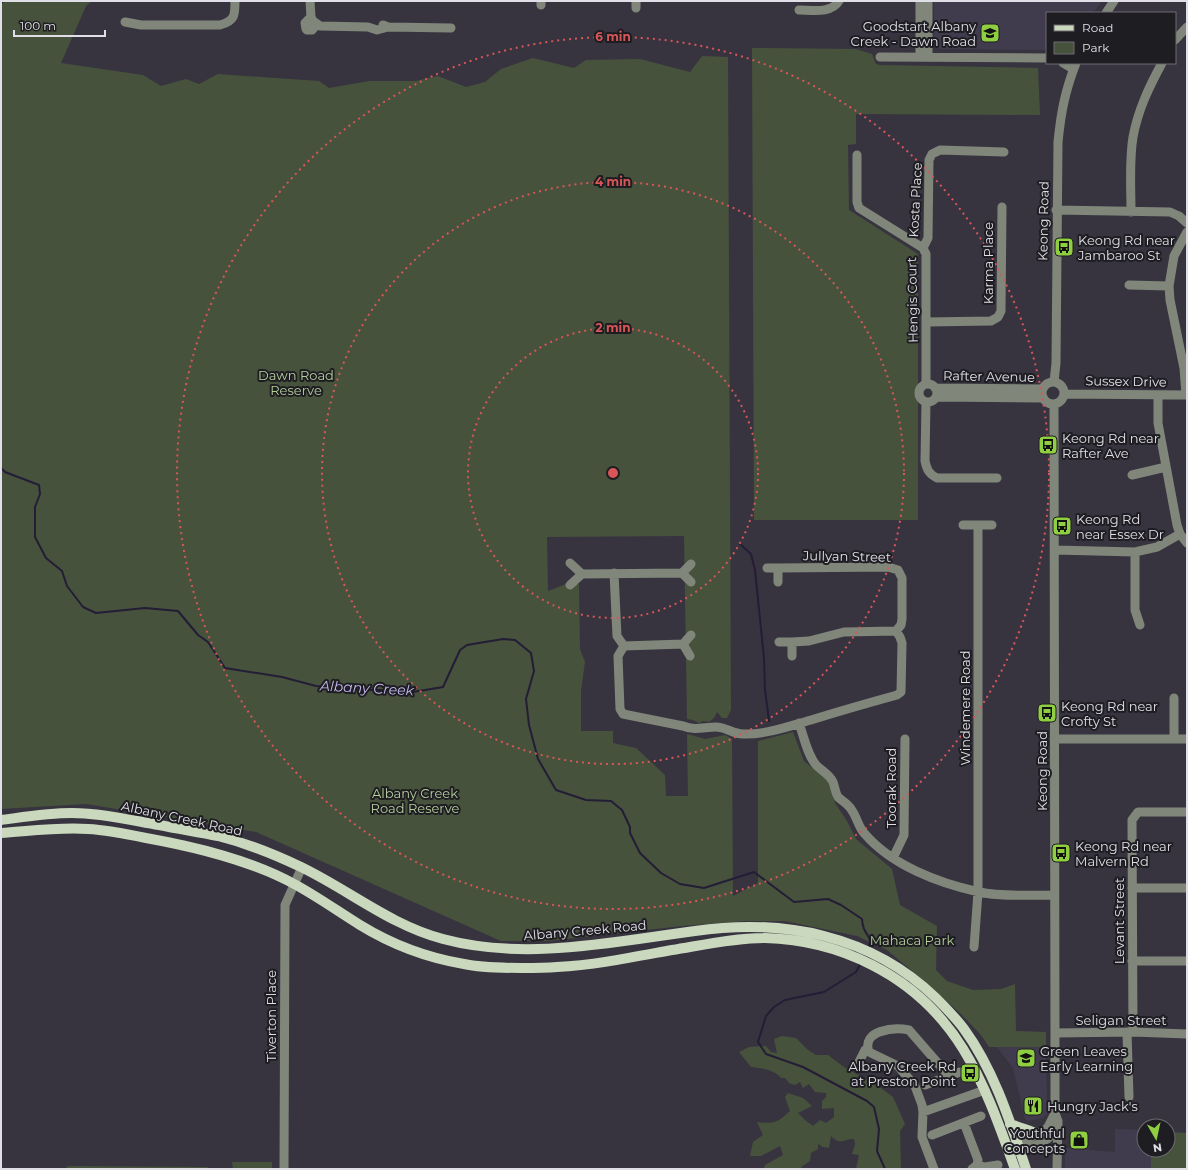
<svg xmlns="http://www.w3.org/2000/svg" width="1188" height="1170" font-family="Montserrat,sans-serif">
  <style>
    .built { fill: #403c4e }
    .green { fill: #47523c }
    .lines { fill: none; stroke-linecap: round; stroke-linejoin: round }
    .stream { stroke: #231d36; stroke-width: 2 }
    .minor { stroke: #80877a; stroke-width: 9 }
    .major { stroke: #cad8be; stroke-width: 10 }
    .ring { fill: none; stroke: #d85658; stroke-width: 2; stroke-dasharray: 2 4 }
    .labels { text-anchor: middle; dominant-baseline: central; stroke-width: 4; stroke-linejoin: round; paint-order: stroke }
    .poi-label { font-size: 13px; fill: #e0dee6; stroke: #1e1d22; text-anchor: start }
    .street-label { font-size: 13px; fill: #e0dee6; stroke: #1e1d22 }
    .park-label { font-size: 13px; fill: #b5cf9c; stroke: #1e1d22 }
    .water-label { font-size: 14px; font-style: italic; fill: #c4b9ee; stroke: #1e1d22 }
    .centre { fill: #d85658; stroke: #1e1d22; stroke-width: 2 }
    .ring-label { font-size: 12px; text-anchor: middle; font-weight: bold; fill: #d85658; stroke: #1e1d22; stroke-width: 4; stroke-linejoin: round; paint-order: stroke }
  </style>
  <rect width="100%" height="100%" fill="#373440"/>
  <path class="built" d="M934,1H1102L1093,13H1047V50L940,49L936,47L934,43Z
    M997,1047H1046L1047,1114L1043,1118L1028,1121L1025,1119L1013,1068Z
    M1115,1129L1144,1130V1150H1151V1169H1065V1148L1115,1152Z"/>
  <path class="green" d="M1,1H92L86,6L61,63L143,75L161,86L186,79L199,84L218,74L319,81L329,88L370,81H416L438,76L466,87L485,82L501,69L533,58L574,68L586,60L640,59L690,72L702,56L728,57L731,710L727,718H722L717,712L714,718L709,722L703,721L699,723L693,720L687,719L684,536L547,537L548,591L566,584H579L580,649L585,662L581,691V731H613V743L636,748L665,775L666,796H688L687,734L705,739L725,735L732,739L733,896L758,883V741L793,732L804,761L829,782L835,803L847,821L856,839L892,869L900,905L937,926L936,970L947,981L973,990L1001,989L1015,984L1016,1031L1046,1032V1047H989L981,1035L961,1014L924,981L887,950L857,936L785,921H746L682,926L549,941H501L256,832L86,804L1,809Z
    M752,48L856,49L872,54L876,64L880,65L1038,68L1040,115L856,114V144L848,145L849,210L918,254V520H754Z
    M782,1036L796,1038L808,1050L816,1055H828L844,1067L881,1088L893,1097L905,1124L900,1131L901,1169H856L859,1155L852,1154L855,1144L854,1139C842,1139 841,1146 831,1136L829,1148L823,1147L818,1144V1149L811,1153L810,1161L801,1167L802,1169H764L765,1165L783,1155L780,1146L761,1156H750L753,1142L763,1135L757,1122C774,1124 777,1123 790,1111L785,1097L788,1093L803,1098L812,1106L798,1113L805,1120L813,1126L820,1120L826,1123L834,1117V1108L822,1109V1101L826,1097V1093L815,1092L809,1084L803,1088L800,1082L795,1085L789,1083L785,1078H781C775,1070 761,1068 751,1067L739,1052L749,1047L766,1046L771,1052L777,1053L774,1039Z
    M1168,1132L1187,1133V1169H1151V1150H1168Z
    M232,1162H272V1169H233Z
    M68,1166L207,1167L211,1169H65Z"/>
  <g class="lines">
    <path class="stream" d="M1,3L4,1
      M1,468L5,472L39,485L40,494L35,507V537L46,558L62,571L67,586L83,607L96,613L145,608L178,611L198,635L208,642L225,668L282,677L316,686L361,690H389L407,693L443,687L460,650L467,645L503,639L515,640L531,653L534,671L526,699L529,725L538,759L556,790L586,800L611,801L617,806L622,810L630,827V833L640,853L661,873L680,884L704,888L754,872L794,902L828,899L841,905L862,919C862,922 863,926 864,929C868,937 873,940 868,948
      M740,544L751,554L755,570L764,658L765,690L769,721
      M861,963L856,972L824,992L785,1000L774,1007L766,1016L758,1042L766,1054L803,1067L867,1101L874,1107L879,1129L877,1151L885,1169"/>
    <path class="minor" d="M310,1L311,17L313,21L320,26L368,27L377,30L388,27
      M541,1V5
      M928,1V57
      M636,8V1
      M799,10C812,10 831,14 839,1
      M1106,13L1114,1
      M311,17L305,23L306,29L307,30H312L317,24
      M125,22L141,25H220C235,21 235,15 235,1
      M383,25L388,27L451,28
      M1175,40L1187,27
      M880,57L1047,58
      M920,57V1
      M1063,63L1073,69
      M857,155V202L859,208L923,248L926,254V384
      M1056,210L1170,212L1179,216L1187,223
      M1131,212C1131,187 1129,161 1133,137C1138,110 1149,87 1162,63
      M923,248L928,238L929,160L932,154L940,150L1004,152
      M1129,285L1169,286
      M927,322L991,321L998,317L1001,311L1002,207
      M1042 393a11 11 0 1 1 22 0a11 11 0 1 1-22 0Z
      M1054,382L1056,363L1058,142C1061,112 1065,91 1076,63
      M919 393a9 9 0 1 1 18 0a9 9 0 1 1-18 0Z
      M935,388L1043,389
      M1064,394L1187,395
      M1158,395V423L1177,525L1180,534L1187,543
      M1186,395L1184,368L1170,300L1169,286L1174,256L1187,232
      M936,397L1043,398
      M926,402L925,461C927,470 929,474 937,478H997
      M1054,404L1055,1050V1113L1058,1121L1057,1169
      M1132,475L1166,467
      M963,525H992
      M1055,550L1135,552L1157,547L1180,534
      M1135,552V610L1140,625
      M691,564L682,573L691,582
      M767,568H778V582
      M614,573L617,636L624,646L618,656L620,709L623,714L683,726C695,731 704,727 716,727C726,727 733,734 743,734C765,735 790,726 811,720C840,711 868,703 897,695L901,692L902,643L900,637L896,631L901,625L902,619V578L898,570L888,567L778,568
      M582,574L682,573
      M570,585L582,574L570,563
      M779,642H792V656
      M792,642L809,641L844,632L896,631
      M624,646L683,644
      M690,656L683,644L691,635
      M1174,698V739
      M799,723C804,737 807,754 816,765C822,771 830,775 833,782C835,787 835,792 838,797C842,801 848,804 851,809C857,817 858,826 864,833C891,865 938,883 979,892C1003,897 1029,895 1054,895
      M1055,739H1187
      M893,858L904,835L905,739
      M1132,888H1187
      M974,947L978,892V525
      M1132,961H1187
      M1127,1032L1129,1097
      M1133,1032L1132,820L1138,812H1187
      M1055,1033L1133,1032L1187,1034
      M858,1064L865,1050L868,1048
      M925,1085L960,1072
      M923,1112L985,1090
      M964,1123L978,1160L977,1165L972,1169
      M932,1135L981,1116
      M1011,1146L1043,1132L1048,1127L1055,1113
      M1013,1153C1028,1148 1052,1143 1057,1126
      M977,1165L985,1167L998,1165
      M284,1169L285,905L302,867
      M934,1169L922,1137L923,1112L922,1105L915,1086L898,1066L869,1052C861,1030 894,1027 909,1030L949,1076"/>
    <path class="major" d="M1,820C24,817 48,813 72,813C101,813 130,820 159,825C179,829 198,832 218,836C246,843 274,854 301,867C349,890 390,925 443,939C525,961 612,942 695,931C783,918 871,935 936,998C946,1008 956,1018 964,1029C994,1070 1010,1121 1026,1169
      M1,833C30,831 59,827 88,829C108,830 127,834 146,838C196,847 251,860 296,885C318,897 339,912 360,925C391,944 428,958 464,964C482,968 503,968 522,968C533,968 545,968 557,967C596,965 634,957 672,950C703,945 734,938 765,938C802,939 839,948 872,965C959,1009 984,1083 1015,1169
      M1010,1124C1020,1127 1029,1131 1039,1134"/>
  </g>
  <g class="ring">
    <circle cx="613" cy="473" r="145"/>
    <circle cx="613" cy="473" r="291"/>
    <circle cx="613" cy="473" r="436"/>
  </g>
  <defs>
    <symbol id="school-square" viewBox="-11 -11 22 22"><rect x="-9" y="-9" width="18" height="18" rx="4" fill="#8fcd41" stroke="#1e1d22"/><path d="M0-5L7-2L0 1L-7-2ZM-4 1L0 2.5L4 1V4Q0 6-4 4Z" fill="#111"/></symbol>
    <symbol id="bus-square" viewBox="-11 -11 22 22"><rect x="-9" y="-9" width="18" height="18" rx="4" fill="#8fcd41" stroke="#1e1d22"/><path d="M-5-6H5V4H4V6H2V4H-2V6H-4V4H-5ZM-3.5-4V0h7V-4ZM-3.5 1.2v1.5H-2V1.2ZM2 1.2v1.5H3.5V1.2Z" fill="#111"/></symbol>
    <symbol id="restaurant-square" viewBox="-11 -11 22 22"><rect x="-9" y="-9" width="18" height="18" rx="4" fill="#8fcd41" stroke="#1e1d22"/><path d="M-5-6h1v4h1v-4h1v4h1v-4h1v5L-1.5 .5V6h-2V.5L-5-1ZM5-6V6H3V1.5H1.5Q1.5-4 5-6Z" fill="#111"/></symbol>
    <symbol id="shop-square" viewBox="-11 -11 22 22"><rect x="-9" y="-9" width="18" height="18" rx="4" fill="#8fcd41" stroke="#1e1d22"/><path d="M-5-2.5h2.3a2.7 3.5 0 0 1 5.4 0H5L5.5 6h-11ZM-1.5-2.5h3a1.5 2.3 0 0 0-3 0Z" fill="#111"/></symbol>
  </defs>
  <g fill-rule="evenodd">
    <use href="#school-square" x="979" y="22" width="22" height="22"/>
    <use href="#bus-square" x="1053" y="236" width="22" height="22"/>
    <use href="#bus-square" x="1037" y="434" width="22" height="22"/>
    <use href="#bus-square" x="1051" y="515" width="22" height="22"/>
    <use href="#bus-square" x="1036" y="702" width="22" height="22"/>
    <use href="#bus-square" x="1050" y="842" width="22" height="22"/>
    <use href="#school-square" x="1015" y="1047" width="22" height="22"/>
    <use href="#bus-square" x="959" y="1062" width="22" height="22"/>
    <use href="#restaurant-square" x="1022" y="1095" width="22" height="22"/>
    <use href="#shop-square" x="1068" y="1129" width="22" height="22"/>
  </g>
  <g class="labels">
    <g class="poi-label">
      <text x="976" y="26" text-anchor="end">Goodstart Albany<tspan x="976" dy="15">Creek - Dawn Road</tspan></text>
      <text x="1078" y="240">Keong Rd near<tspan x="1078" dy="15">Jambaroo St</tspan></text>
      <text x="1062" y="438">Keong Rd near<tspan x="1062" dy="15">Rafter Ave</tspan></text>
      <text x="1076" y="519">Keong Rd<tspan x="1076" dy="15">near Essex Dr</tspan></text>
      <text x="1061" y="706">Keong Rd near<tspan x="1061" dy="15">Crofty St</tspan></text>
      <text x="1075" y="846">Keong Rd near<tspan x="1075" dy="15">Malvern Rd</tspan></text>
      <text x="1040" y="1051">Green Leaves<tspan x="1040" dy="15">Early Learning</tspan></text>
      <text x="956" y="1066" text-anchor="end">Albany Creek Rd<tspan x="956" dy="15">at Preston Point</tspan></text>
      <text x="1047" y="1106">Hungry Jack's</text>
      <text x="1065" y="1133" text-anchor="end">Youthful<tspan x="1065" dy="15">Concepts</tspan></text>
    </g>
    <g class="street-label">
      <text transform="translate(915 200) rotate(-87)">Kosta Place</text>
      <text transform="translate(1043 221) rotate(-89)">Keong Road</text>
      <text transform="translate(988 263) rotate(-90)">Karma Place</text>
      <text transform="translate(912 300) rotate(-91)">Hengis Court</text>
      <text transform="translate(989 376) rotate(1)">Rafter Avenue</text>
      <text transform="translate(1126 381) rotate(1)">Sussex Drive</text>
      <text transform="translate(847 556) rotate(1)">Jullyan Street</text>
      <text transform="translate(965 708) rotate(-90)">Windemere Road</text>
      <text transform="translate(1042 771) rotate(-90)">Keong Road</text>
      <text transform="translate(891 788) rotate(-90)">Toorak Road</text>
      <text transform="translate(182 818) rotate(12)">Albany Creek Road</text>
      <text transform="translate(1119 921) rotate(-90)">Levant Street</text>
      <text transform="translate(585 930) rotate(-5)">Albany Creek Road</text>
      <text transform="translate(271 1016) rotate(-90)">Tiverton Place</text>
      <text x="1121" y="1020">Seligan Street</text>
    </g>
    <g class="park-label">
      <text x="296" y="375">Dawn Road<tspan x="296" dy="15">Reserve</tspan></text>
      <text x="415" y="793">Albany Creek<tspan x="415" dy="15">Road Reserve</tspan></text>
      <text x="912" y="940">Mahaca Park</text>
    </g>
    <g class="water-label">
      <text transform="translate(367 688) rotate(3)">Albany Creek</text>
    </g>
  </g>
  <circle cx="613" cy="473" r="6" class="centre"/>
  <g class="ring-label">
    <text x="613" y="41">6 min</text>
    <text x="613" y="186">4 min</text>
    <text x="613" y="332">2 min</text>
  </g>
  <rect width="1188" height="1170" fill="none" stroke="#e0dee6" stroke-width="4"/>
  <rect x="1046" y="12" width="130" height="52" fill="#1e1d22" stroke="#6c6a70"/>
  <rect x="1054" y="25" width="20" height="6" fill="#cad8be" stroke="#6c6a70"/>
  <text x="1082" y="32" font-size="12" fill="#e0dee6">Road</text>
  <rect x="1054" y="42" width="20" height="12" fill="#47523c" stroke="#6c6a70"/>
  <text x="1082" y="52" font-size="12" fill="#e0dee6">Park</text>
  <g transform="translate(1156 1138) rotate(171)"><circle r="19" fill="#1e1d22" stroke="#6c6a70"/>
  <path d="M0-3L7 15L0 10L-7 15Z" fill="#8fcd41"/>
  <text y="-6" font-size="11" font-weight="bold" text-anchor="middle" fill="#e0dee6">N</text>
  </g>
  <path d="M14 30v6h91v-6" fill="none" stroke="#e0dee6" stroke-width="2"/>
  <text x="20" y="30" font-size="12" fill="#e0dee6" stroke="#1e1d22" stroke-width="3" paint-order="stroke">100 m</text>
</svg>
